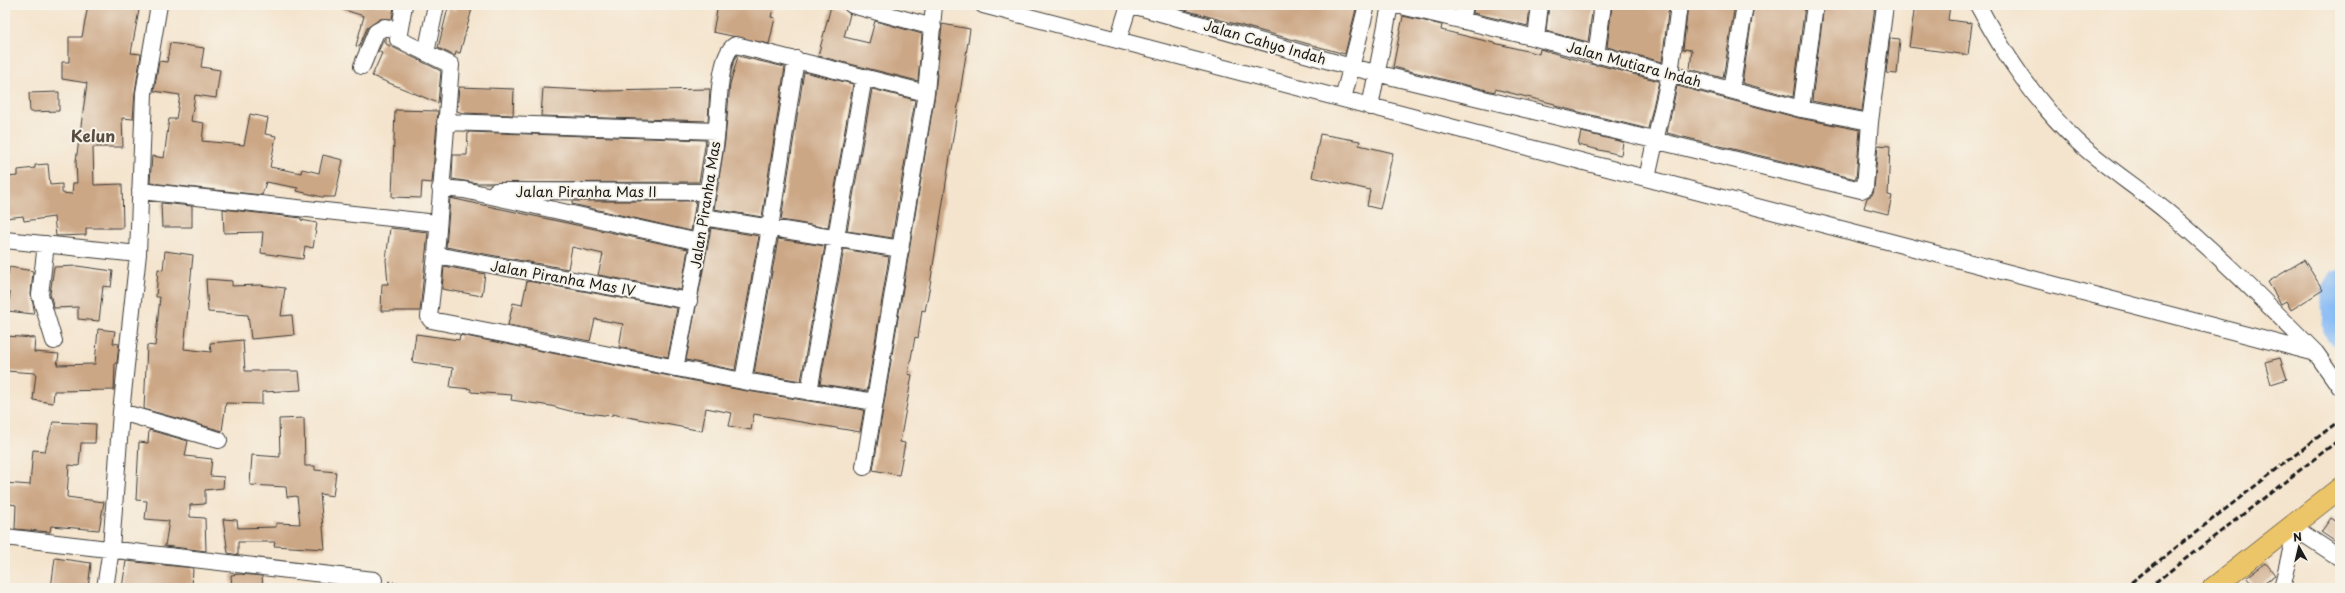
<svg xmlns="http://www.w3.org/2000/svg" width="2345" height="593" font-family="'Playpen Sans',sans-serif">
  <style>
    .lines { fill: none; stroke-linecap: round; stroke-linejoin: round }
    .river { stroke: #87bbf5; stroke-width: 30 }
    .building { fill: #cca786 }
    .minor-casing { stroke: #3c3a37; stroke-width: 18 }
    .major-casing { stroke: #3c3a37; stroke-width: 22 }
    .path { stroke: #3c3a37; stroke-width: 2.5; stroke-dasharray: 1 3; stroke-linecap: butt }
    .minor { stroke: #fff; stroke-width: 16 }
    .major { stroke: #edc569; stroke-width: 21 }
    .rail { stroke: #1c1c1c; stroke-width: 3; stroke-dasharray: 6 3; stroke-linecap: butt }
    .labels { text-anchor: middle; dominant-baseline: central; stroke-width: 4; stroke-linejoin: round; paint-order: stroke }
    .street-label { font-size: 14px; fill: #1c1c1c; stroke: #f7f3e8 }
    .quarter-label { font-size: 16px; font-weight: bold; fill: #5a4d41; stroke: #f7f3e8 }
  </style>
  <rect width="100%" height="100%" fill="#f7f3e8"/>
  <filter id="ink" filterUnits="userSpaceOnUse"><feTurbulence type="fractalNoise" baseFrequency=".025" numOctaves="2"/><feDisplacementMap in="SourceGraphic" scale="8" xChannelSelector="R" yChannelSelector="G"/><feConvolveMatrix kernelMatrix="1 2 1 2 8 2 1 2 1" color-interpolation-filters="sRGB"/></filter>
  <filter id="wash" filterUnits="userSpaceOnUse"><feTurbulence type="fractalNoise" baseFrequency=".012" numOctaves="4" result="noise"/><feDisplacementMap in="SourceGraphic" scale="16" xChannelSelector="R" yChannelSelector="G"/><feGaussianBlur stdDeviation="0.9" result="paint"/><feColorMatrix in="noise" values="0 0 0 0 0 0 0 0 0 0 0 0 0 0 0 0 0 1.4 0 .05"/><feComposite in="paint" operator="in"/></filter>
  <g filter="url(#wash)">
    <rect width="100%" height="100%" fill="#f4e4cd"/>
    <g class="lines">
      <path class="river" d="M2340,285L2336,294L2338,328L2340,332"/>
    </g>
    <g id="blocks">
      <path class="building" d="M88,5H140L131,53L141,54L135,92L133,119L122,118L123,147H93L94,185L122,184L123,228H86V235L56,236L54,217L24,221L23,216L5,218V177L18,176V170L35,168V165L48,164L50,185L62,184V193L72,194L73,183H77L76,161L87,83L62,79V62H69V37H82Z
        M341,5H386L394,7L392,19H380L367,28L359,47L356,46L364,16L341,9Z
        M455,5H473L460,53L456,52L455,56L438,48L448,8L455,10Z
        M718,5H774L771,17L775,18L769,44L713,32Z
        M1174,5H1357L1345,54L1174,7Z
        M1474,5H1530L1528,26L1473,13Z
        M1549,5H1593L1588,42L1546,31Z
        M1612,5H1669L1662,62L1607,47Z
        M1688,5H1735L1723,78L1690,69L1692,50L1683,49Z
        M1754,5H1805L1793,97L1742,83Z
        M1824,5H1875L1862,111L1812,101Z
        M1915,5H1950L1948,20L1972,23L1968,55L1909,47Z
        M831,6L844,9L850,14L844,37L869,43L875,21L922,34L918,81L818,56Z
        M1403,16L1442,25L1441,30L1539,54L1540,49L1594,65H1599L1659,81L1648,129L1555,106V104L1495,89V92L1393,67Z
        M942,24L970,29L930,285L925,311L922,310L918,338L915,337L908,374L912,375L900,442L905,443L899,475L873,470L935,94Z
        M386,37V44L441,71L438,103L372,76L382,53L378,52L384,39Z
        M1890,38L1900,39L1897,74L1886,73Z
        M170,43L204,48L201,67L220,70L216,98L195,95L191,121L204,123L202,141L244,145L250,114L268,118L265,134L276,136L270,167L301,173L302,169L319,173L323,155L343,160L335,197H322L297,191L298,188L266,182L262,195L150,183L152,156L164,158L169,119H176L180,95L154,91L159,61L167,62Z
        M738,56L785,67L762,217L714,209L725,140L730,84Z
        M804,72L853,84L828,228L781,220Z
        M1677,86L1799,118L1860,130L1856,179L1667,133Z
        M459,87L514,89L513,115L463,113L457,111Z
        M543,88L604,91L710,89L708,121L541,116Z
        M872,89L915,100L892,238L847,231Z
        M59,92V111L30,112L29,93Z
        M395,110L438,111L432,183L422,182L421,198L392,197Z
        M468,132L706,140L699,182L477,183L452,179L453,155H467Z
        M1581,132L1623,142L1621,155L1578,145Z
        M1320,134L1360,141L1359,145L1393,153L1380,209L1367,206L1370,190L1312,177Z
        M1878,145L1890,146L1888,195L1892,196L1888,214L1864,208L1867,198L1873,194L1874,189Z
        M450,198L688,249L681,290L598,275L603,254L572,247L568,269L446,247Z
        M573,201H696L691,231L572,204Z
        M161,203L192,206V227H162Z
        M223,209L301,218V220L317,223L313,248L305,246L303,259L261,253L263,232L224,233Z
        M390,228L428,232L420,311H381L382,284H388L386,260Z
        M711,228L759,236L735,370L686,360Z
        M778,239L825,246L801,381L754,373Z
        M844,249L889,257L867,391L820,384Z
        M165,251L193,255L184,349L211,352L210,343L243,340L245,371H299L301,390L262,392V404L226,403L222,431L144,409L147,345L155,346L160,297H156L158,269L163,270Z
        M2304,260L2323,290L2291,310L2286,301L2281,304L2268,282Z
        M77,266L113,271L111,287L103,286L99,321L78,319V307L54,308L50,294L54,267Z
        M444,266L485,274L482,296L442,289Z
        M9,267L33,271L31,294L34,309L33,314L8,311L10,293L5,292Z
        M206,279L232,281V286L260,285L285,288L281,316L292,315L294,335L251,339L248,315L208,312Z
        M527,281L677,308L668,357L619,347L623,324L595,319L590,341L508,325L513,303L522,305Z
        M98,329L115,331L113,343L119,344L117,363H115L114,390L54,391L53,403L33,400L36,373L5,371V336L35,338L34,352L59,354L57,365L95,364Z
        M416,334L459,340L460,335L741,390L864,410L860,432L754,414L751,430L729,426L732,413L706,408L702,431L612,414V416L570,411L551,406L511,400L512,395L471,392V389L450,387L453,368L412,362Z
        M2280,358L2287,379L2271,384L2265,362Z
        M304,418L305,466H315V470L336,472L333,496L320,494L325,549L274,546L275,542H238V555L228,553L223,519L237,520L238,528L276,527V523L300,524L297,496L287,497L286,487L250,485L252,455L280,457L279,419Z
        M53,422L96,424L95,443H81L79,466L69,465L67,497L104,502L99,530L51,526L50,532L15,529L16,505L5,503V483L30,485L33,450L45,451Z
        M149,430L188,441L185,456L212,459L210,476L224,477L223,488L205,490V504L190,505V517L205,518L206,551L165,546L169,521L145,519L147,501L136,500L139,442L148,443Z
        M2331,518L2340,524V545L2321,532Z
        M55,558L91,563L88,588H51Z
        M126,561L193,568L192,588H122Z
        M2266,563L2275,575L2256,588L2247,577Z
        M240,574L262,576L263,588H232L231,575Z"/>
    </g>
  </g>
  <g filter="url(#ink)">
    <use href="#blocks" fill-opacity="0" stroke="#3c3a37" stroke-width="1"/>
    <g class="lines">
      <defs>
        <path id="minor" d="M404,5L398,39L451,65L436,255L429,317L431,320L743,381L875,402
          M852,5L933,27
          M983,5L2316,353L2340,387
          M1132,5L1351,67L1861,190L1865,188L1870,122L1885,5
          M1397,5L1536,38L1801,109L1870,122
          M1978,5C2003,53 2038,105 2078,142C2105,167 2137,187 2166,211C2220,255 2267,304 2316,353
          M1462,21L1465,5
          M1536,38L1540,5
          M1118,40L1129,5
          M426,53L436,5
          M1596,56L1603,5
          M362,66L376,32L385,27L398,30
          M1731,90L1745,5
          M1343,99L1367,5
          M1370,107L1390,5
          M1801,109L1815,5
          M445,122L717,131
          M1647,178L1670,74L1679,5
          M440,188L464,190L699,242
          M140,191L437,223
          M496,191L707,192
          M703,217L901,249
          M5,240L138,254
          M46,244L40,295L54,341
          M436,255L689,301
          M675,368C686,316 695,264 704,212C708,185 715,156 717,128C718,113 719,50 736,45L926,93
          M743,381L770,228L796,59
          M809,392L864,77
          M121,412L219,440
          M864,467L926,93L934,5
          M2296,529L2340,558
          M5,537L374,580
          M105,588L111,549L121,412L138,254L144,93L159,5
          M2282,588L2298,521"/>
        <path id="major" d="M2213,588L2340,488"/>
      </defs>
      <use href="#minor" class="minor-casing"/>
      <use href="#major" class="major-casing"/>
      <path class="path" d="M389,582L418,588"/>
      <use href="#minor" class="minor"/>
      <use href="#major" class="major"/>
      <path class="rail" d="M2124,588L2340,420
        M2148,588L2340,439"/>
    </g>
  </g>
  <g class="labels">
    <g class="street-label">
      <text transform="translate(1265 42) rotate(16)">Jalan Cahyo Indah</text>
      <text transform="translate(1634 64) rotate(15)">Jalan Mutiara Indah</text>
      <text x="586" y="191">Jalan Piranha Mas II</text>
      <text transform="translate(705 205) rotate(-81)">Jalan Piranha Mas</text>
      <text transform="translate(563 278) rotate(10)">Jalan Piranha Mas IV</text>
    </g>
    <g class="quarter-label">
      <text x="93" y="135">Kelun</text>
    </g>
  </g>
  <rect width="2345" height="593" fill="none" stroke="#f7f3e8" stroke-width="20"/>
  <g transform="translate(2299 547) rotate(352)" stroke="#f7f3e8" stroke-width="3" paint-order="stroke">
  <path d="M0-3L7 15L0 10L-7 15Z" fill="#1c1c1c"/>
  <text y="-6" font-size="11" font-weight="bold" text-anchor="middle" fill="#1c1c1c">N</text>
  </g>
</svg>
